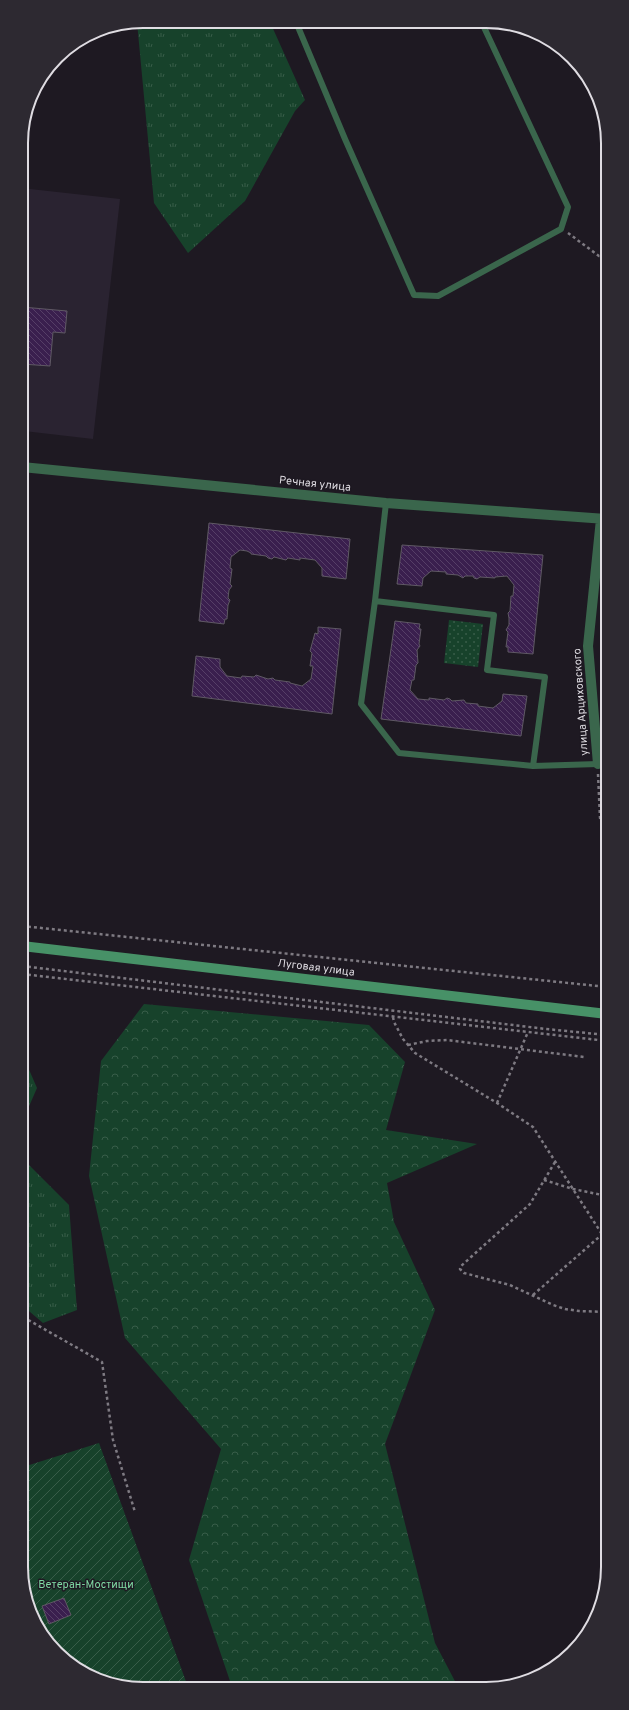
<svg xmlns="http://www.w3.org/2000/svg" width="629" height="1710" font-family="Overpass,sans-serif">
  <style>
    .built { fill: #2a2331 }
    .grass { fill: url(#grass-tufts) }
    .forest { fill: url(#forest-crowns) }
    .park { fill: url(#park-dots) }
    .garden { fill: url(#garden-furrows) }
    .building { fill: url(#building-back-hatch); stroke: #5f5964 }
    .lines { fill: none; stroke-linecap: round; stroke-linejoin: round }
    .path { stroke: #7e7a82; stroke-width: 2.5; stroke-dasharray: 3 3; stroke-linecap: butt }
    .lane { stroke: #3a664c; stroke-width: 6 }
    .street { stroke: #3a664c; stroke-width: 10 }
    .secondary { stroke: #479167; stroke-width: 10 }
    .labels { text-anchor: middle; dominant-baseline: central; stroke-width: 3; stroke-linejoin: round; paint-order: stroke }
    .street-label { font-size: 11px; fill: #dfdce2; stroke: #1e1922 }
    .park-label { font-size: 11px; fill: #7fd9a3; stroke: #1e1922 }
    .rim { fill: none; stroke: #dfdce2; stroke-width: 2 }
  </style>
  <defs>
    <pattern id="grass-tufts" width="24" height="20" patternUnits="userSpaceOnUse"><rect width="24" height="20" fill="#17422b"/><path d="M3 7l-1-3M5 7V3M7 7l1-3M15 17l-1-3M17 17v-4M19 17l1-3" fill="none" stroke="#385d49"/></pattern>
    <pattern id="forest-crowns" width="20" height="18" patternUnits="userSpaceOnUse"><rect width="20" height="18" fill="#17422b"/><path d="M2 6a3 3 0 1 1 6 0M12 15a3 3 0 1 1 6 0" fill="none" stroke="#385d49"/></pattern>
    <pattern id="park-dots" width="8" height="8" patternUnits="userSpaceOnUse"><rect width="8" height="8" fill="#17422b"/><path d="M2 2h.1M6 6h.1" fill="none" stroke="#385d49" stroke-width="1.8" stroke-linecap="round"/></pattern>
    <pattern id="garden-furrows" width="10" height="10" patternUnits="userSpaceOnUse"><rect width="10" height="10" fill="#17422b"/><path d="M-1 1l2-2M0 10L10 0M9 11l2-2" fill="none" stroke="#385d49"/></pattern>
    <pattern id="building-back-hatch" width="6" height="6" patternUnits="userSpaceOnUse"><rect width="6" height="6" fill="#3a1f4e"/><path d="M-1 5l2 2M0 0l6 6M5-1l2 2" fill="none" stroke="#563f67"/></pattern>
  </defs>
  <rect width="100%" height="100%" fill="#1e1922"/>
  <path class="built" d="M21,188L120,199L93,439L24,431L28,386L22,385Z"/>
  <path class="grass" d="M143,21L270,22L305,100L295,111L245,201L188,253L154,203L137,22Z
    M23,1061L27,1065L37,1088L23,1120Z
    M23,1159L69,1205L77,1310L43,1323L23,1306Z"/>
  <path class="forest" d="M144,1004L369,1025L405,1062L386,1130L477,1144L387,1183L394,1222L435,1310L385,1444L435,1643L458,1687H232L189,1560L221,1449L125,1338L89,1176L101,1061Z"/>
  <path class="park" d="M449,620L483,624L478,667L444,663Z"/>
  <path class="garden" d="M99,1443L188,1687H119L89,1676L57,1654L37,1628L23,1591V1467Z"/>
  <path class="building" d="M22,307L67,311L65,333L53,332L50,366L22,364Z
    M209,523L350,539L346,579L322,576V568L315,560L300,558V560L288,558L286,560L274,557L272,559L268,558L266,556L251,554V553L247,551L240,550L231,557L230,568L232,569L230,584L232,586L229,590L228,598L230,600L228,605L227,619H225L224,624L199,621Z
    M402,545L543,555L533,654L508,652V647H506L508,632L506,630L509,625V618L508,613L510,611L511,596H513L514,585L507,576L495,577V578L480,577L477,579L474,578L473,576H465L463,578L458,575L446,574V572L431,571L423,578L422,586L397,584Z
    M395,621L420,624L419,629H421L419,644L420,646L417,650L418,663L416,665L414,680H412L410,690L418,699L429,700V698L444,700L447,698L450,699L452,701L464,700L466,703L478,704V706L493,708L502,701L503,694L527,696L521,736L381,719Z
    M318,627L341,629L332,714L192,696L196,656L220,659V667L227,676L241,678L242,676L254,677L256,675L268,679L273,678L275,680L290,682V683L302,686L311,679L313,666H310L312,653L310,651L315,633L318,634Z
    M64,1598L71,1615L49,1624L42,1606Z"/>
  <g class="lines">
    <path class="path" d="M568,233L599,256H606
      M603,509L606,489
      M598,774L600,818L607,841
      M22,926L607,987
      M22,966L546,1029L607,1035
      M22,974L607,1041
      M393,1017L394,1022L403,1039L415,1053L497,1103L533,1127L607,1242
      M408,1045L427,1041L447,1040L584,1057
      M497,1103L528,1032
      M555,1162L530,1204L461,1266L460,1269L464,1273L510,1285L553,1305L565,1309L579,1311L607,1312
      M544,1180L573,1189L607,1196
      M533,1295L607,1230
      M23,1317L102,1362L113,1440L135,1512"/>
    <path class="lane" d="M296,22L345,139L414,295L438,296L561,229L568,207L482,23
      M386,503L375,601L361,704L399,753L533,766L598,764
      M375,601L494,615L487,670L545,677L533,766"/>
    <path class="street" d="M22,467L386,503L606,519
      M598,764L588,646L601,519"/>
    <path class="secondary" d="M22,946L607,1014"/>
  </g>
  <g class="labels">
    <g class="street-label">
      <text transform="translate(315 484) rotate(6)">Речная улица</text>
      <text transform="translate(581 702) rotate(-94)">улица Арциховского</text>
      <text transform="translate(316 968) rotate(7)">Луговая улица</text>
    </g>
    <g class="park-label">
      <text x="86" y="1585">Ветеран-Мостищи</text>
    </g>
  </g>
  <path d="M0 0H629V1710H0ZM143 28H486A115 115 0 0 1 601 143V1567A115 115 0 0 1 486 1682H143A115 115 0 0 1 28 1567V143A115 115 0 0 1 143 28Z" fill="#2d2931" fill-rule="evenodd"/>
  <path class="rim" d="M143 28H486A115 115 0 0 1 601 143V1567A115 115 0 0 1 486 1682H143A115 115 0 0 1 28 1567V143A115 115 0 0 1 143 28Z"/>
</svg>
